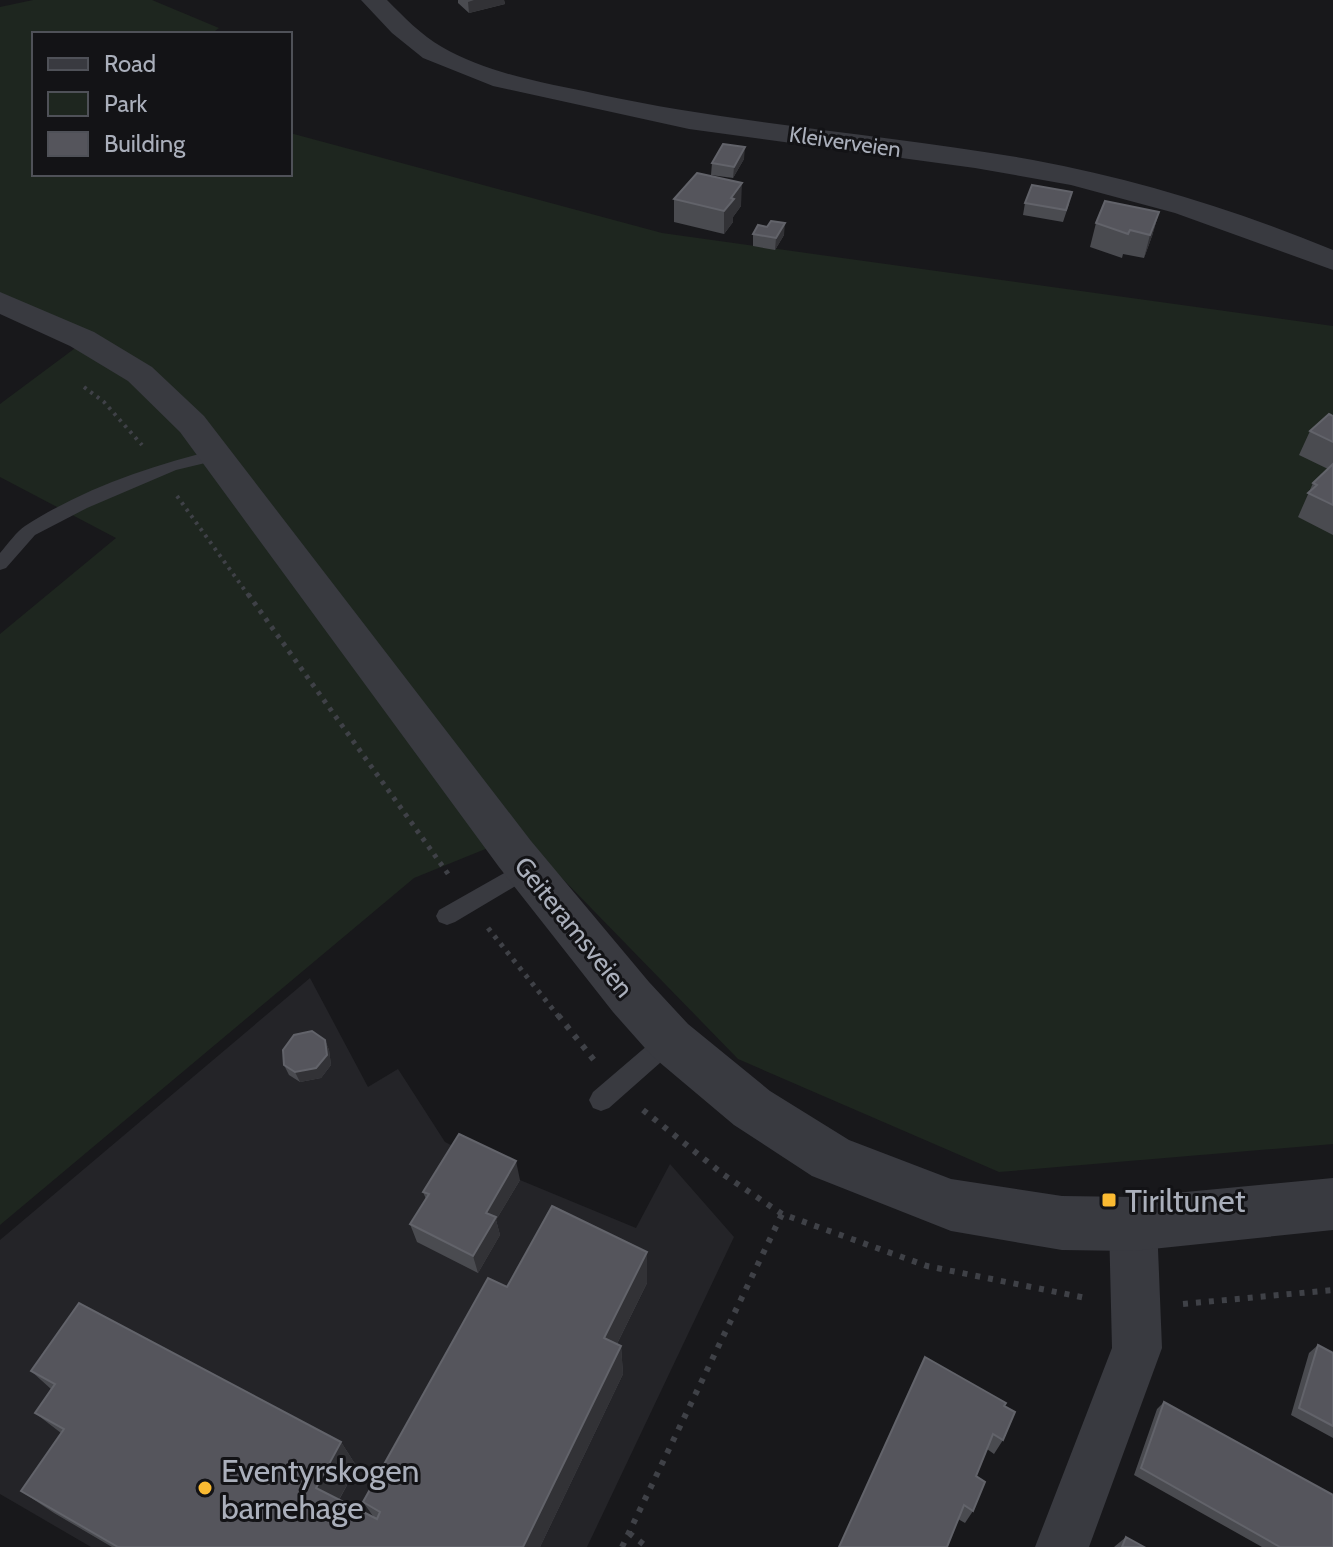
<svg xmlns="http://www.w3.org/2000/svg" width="1333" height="1547" font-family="Cabin,sans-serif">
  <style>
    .built { fill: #242428 }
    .green { fill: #1e261f }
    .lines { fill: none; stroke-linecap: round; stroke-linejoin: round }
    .path-far2 { stroke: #3f4147; stroke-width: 4; stroke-dasharray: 3 5; stroke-linecap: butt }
    .path-far1 { stroke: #3f4147; stroke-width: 5; stroke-dasharray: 4 6; stroke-linecap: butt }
    .path { stroke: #3f4147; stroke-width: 6; stroke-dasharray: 5 8; stroke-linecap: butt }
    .service { fill: #393a40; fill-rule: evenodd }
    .minor { fill: #393a40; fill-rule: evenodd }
    .tertiary { fill: #393a40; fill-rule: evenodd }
    .wall { fill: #4a4b50 }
    .shaded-wall { fill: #323236 }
    .building { fill: #55555c; stroke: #62636a; stroke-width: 2 }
    .poi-dot { fill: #faba32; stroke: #131316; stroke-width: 3 }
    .labels { text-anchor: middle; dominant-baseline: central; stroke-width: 6; stroke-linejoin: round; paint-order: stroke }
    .far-street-label { font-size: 22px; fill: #aaafbb; stroke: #131316 }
    .street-label { font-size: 26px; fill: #aaafbb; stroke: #131316 }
    .near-poi-label { font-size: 32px; fill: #aaafbb; stroke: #131316; text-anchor: start }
  </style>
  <rect width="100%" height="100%" fill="#18181b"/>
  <path class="built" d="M310,978L368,1087L398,1069L445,1142L520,1180L636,1228L670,1164L734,1237L587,1547H91L0,1494V1240Z"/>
  <path class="green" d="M33,0H152L219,28L211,34H34V174H290V133L662,233L1333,326V1144L999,1172L738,1059L520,835L414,878L0,1225V634L116,538L0,477V404L90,337L0,294V7Z"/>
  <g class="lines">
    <path class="path-far2" d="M84,387L104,402L142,445
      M177,496L249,596"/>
    <path class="path-far1" d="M248,594L451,878
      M488,928L559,1017"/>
    <path class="path" d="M558,1015L594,1060
      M643,1110L724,1175L782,1214L927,1266L1086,1298
      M1183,1304L1333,1290
      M629,1533L647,1547
      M622,1547L782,1214"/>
    <path class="service" d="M216,450L224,455L222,459L176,470L87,508L35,535L6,568L0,570V553C8,544 16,532 25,526C82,489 152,465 216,450Z
      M527,860L534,863L538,869L534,875L455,922L447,925L439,922L436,916L439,910Z
      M670,1030L678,1033L682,1040L678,1047L609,1108L601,1111L593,1108L589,1100L593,1092L662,1033Z"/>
    <path class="minor" d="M1133,1201L1150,1208L1157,1224L1162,1348L1089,1547H1035L1112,1348L1109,1224L1116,1208Z"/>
    <path class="tertiary" d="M361,0H387C404,17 421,35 442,47C489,74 545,83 597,94C741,125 888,134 1033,160C1136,179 1236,210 1333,250V270L1175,213L1071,185L975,168L689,129L493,86L423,58L392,33Z
      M0,292L94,332L152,367L204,416L531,841L649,982L688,1024L770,1091L849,1140L951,1179L1062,1196L1133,1197L1333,1178V1230L1133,1251L1062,1250L951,1231L812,1176L734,1125L652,1056L613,1012L499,867L180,432L128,381L70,346L0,314Z"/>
  </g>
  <path class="wall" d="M458,0H504L505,4L469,13L458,3Z
    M744,159L733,178L711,175L712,163Z
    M674,199L741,206L733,217V222L724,234L674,222Z
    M1025,203L1069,204L1063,222L1023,215Z
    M1159,212L1152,236L1144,258L1123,254L1122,258L1090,247L1096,223Z
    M753,234L784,235L775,250L753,246Z
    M1333,416V535L1298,517L1313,483L1328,469L1299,455L1310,431Z
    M325,1040L329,1050L331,1065L321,1078L300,1082L289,1075L284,1065Z
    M520,1180L496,1220L500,1235L478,1273L417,1242L410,1224L426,1199L423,1192Z
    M647,1283L617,1344L621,1346L623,1374L540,1547H112L54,1513L21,1491L61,1433L35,1413L51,1389L31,1371L341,1442L357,1467L339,1500L375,1519L363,1502L507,1287Z
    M1318,1345L1333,1353V1438L1291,1415L1309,1353Z
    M1164,1402L1333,1547H1262L1134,1475L1157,1409Z
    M1004,1406L1003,1440L994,1454L987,1449L976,1476L973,1511L965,1523L958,1519Z
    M1126,1537L1144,1547H1114Z"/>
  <path class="shaded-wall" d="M474,0H504L505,4L469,13L468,2Z
    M745,147L744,159L733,178L734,167Z
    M742,183L741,206L733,217V222L724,234V211L731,198Z
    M1159,212L1152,236L1144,258L1150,235Z
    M785,223L784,235L775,250L776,238Z
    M325,1040L329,1050L331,1065L321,1078L300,1082L295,1072Z
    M516,1161L520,1180L496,1220L500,1235L478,1273L473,1256L486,1213Z
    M647,1252V1283L606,1366L604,1338Z
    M621,1346L623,1374L540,1547H523Z
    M341,1442L357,1467L333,1510L316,1488Z"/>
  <path class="building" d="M723,144L745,147L734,167L712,163Z
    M697,173L742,183L731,198L734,199L724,211L674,199Z
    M1032,185L1072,192L1066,210L1025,203Z
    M1105,201L1159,212L1150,235L1130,230L1128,234L1096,223Z
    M771,221L785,223L776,238L753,234L758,225L767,227Z
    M1329,414L1333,416V442L1310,431Z
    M1333,464V505L1308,493L1317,485L1313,483Z
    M312,1031L325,1040L327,1055L316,1068L295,1072L284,1065L283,1050L294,1035Z
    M459,1134L516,1161L486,1213L496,1217L473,1256L410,1224L429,1194L423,1192Z
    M552,1206L647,1252L604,1338L621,1346L523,1547H118L21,1491L64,1429L35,1413L55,1384L31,1371L79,1303L341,1442L316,1488L377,1519L380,1512L363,1502L488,1278L507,1287Z
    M1318,1345L1333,1353V1426L1299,1408Z
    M925,1357L1006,1403L1004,1406L1015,1412L1003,1440L993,1434L976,1476L985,1482L973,1511L964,1505L947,1547H839Z
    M1164,1402L1333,1495V1547H1280L1141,1468Z
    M1126,1537L1144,1547H1122Z"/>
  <g class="poi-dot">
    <rect x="1101" y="1192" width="16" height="16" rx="4"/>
    <circle cx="205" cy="1488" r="8"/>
  </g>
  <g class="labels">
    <g class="far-street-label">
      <text transform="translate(845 142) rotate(8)">Kleiverveien</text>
    </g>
    <g class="street-label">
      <text transform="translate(574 927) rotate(51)">Geiteramsveien</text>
    </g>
    <g class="near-poi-label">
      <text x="1125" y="1200">Tiriltunet</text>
      <text x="221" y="1470">Eventyrskogen<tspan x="221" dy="37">barnehage</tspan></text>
    </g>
  </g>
  <rect x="32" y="32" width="260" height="144" fill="#131316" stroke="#4f5158" stroke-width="2"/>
  <rect x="48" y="58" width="40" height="12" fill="#393a40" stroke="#4f5158" stroke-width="2"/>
  <text x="104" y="72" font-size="24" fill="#aaafbb">Road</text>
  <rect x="48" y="92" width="40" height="24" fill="#1e261f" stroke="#4f5158" stroke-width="2"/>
  <text x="104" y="112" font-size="24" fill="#aaafbb">Park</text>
  <rect x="48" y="132" width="40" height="24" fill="#55555c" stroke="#4f5158" stroke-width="2"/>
  <text x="104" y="152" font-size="24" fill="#aaafbb">Building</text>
</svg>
